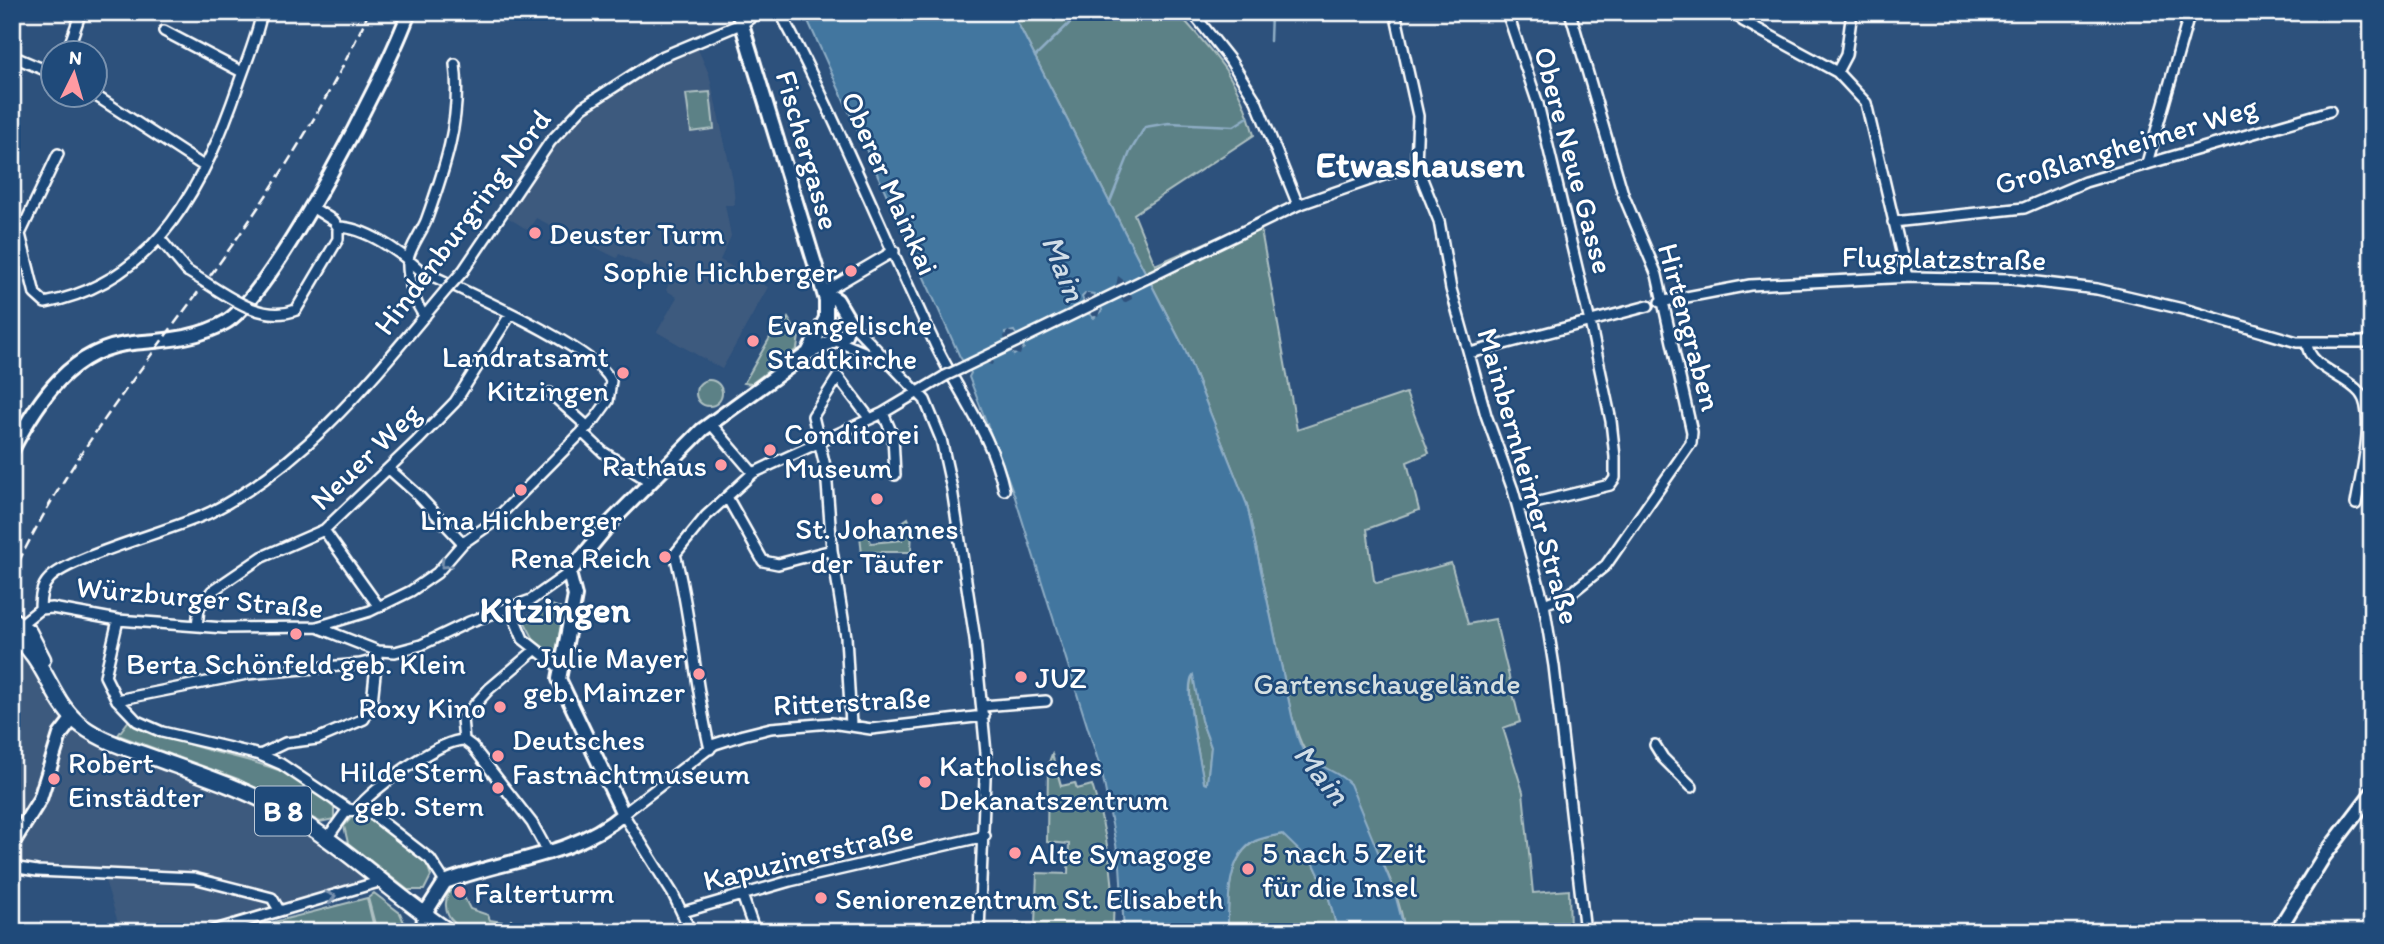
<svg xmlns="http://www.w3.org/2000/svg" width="2384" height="944" font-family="Itim,sans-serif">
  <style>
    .built { fill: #3e5a7e }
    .green { fill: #5c8186; stroke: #aec0c2; stroke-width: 2 }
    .water { fill: #42769f; stroke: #8eadc5; stroke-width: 2; fill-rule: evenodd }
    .pier { fill: #2d517c }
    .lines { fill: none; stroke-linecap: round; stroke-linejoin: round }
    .stream { stroke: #8eadc5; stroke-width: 2.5 }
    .street-casing { stroke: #fff; stroke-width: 14 }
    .secondary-casing { stroke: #fff; stroke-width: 18 }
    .primary-casing { stroke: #fff; stroke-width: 19 }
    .street { stroke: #1f4a7a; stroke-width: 9 }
    .secondary { stroke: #1f4a7a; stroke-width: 12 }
    .primary { stroke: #1f4a7a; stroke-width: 14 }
    .rail { stroke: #fff; stroke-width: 2.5; stroke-dasharray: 10 5; stroke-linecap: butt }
    .street-bridge-casing { stroke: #fff; stroke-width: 14; stroke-linecap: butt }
    .street-bridge { stroke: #1f4a7a; stroke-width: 9 }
    .oneway { stroke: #7992af }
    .poi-dot { fill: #ff9aa2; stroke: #1f4a7a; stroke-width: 2.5 }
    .labels { text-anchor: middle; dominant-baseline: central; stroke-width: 5; stroke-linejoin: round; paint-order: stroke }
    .shield { fill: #1f4a7a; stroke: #bcc9d7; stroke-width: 2 }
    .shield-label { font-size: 28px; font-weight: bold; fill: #fff }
    .street-label { font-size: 30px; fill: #fff; stroke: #1f4a7a }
    .poi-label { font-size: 30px; fill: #fff; stroke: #1f4a7a; text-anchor: start }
    .park-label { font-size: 30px; fill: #d6e0e1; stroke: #1f4a7a }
    .water-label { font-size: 32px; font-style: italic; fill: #d0dde7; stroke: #1f4a7a }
    .district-label { font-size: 37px; font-weight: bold; fill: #fff; stroke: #1f4a7a }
  </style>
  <rect width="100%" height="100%" fill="#2d517c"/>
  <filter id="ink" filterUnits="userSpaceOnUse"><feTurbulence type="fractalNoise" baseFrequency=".0143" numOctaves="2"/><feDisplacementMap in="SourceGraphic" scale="14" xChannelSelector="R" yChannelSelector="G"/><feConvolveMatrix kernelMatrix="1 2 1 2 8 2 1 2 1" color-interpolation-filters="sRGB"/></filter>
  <g filter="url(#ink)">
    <path class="built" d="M696,45L709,74L733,180L735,205H725L731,236L720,260L768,287L722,369L657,332L677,297L666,290L672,277L619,254L617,258L536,218L528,230L507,217L551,151L578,120L668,57Z
      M12,641L38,674L57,715L79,735L251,802L324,843L364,878L351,888L191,932H121L101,867L13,862L29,826L12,821Z"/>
    <path class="green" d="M1012,12H1177C1215,54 1239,78 1254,135L1134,214L1155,265L1259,219L1297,430L1406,393L1429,453L1407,462L1419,510L1367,529L1374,580L1377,583L1451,563L1468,624L1495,619L1520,722L1503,728L1523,792L1533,893L1569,890L1570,932H1405C1396,870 1357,817 1324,767C1302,755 1299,739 1292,716L1247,505L1185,350Z
      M710,92L714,129L691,132L686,94Z
      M826 326a9 9 0 1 1 18 0a9 9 0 1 1-18 0Z
      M788,318L799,336L797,349L751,384L744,383L776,327L782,330Z
      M696 393a13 13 0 1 1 26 0a13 13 0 1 1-26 0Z
      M908,518L912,529L911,552H867L862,555L860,535H869L871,543L902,540L901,523Z
      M549,604L560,608L563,613L557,648L552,653L537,645L523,619Z
      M1194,674L1201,720L1211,747L1207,784L1204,783C1201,763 1182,686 1194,674Z
      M130,719C150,729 170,738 191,745C247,763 290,762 334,808V819L320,822L238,779L118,735Z
      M1052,754L1061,786L1075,783L1077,789L1092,785C1105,825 1118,890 1112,932H1016V924L1035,925L1037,873L1068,874L1069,844L1047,842L1048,765Z
      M360,816L371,821L426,861L431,876L424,890H408L348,843L344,826L351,818Z
      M1283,834L1315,866L1327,891L1338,932H1228C1228,904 1226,855 1256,841C1263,837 1274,836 1283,834Z
      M458,883L455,894L464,897L470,909L488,915L490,920L509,923L511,920L543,932C518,932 447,942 446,906C445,896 450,889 458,883Z
      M374,893L400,913L408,932H377L368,898Z
      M367,898L375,932H235Z"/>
    <path class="water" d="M804,12H1012L1185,350L1247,505L1292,716C1295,727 1297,739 1302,748C1312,767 1337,769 1350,784L1394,890L1405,932H1338L1327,891L1315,866L1282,834C1274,836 1263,837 1255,841C1226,856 1228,904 1228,932H1124L1120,865L1102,773L1014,494L969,377L971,373L960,357ZM1086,293L1094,294L1102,310L1094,318L1088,313L1082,297ZM1014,331L1024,348L1014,355L1005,333ZM1193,675L1201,720L1211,747L1207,784L1204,783C1201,763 1182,687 1193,675Z"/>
    <path class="pier" d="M1148,271L1153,281L1131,292L1132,299L1124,303L1120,297L1101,307L1098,317L1087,313L1023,345L1020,355L1010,352L994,359L992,365L985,363L967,373L962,363L1005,341L1004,336L1008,331L1018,335L1083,303L1086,293L1096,297L1116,286L1118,276L1126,282Z"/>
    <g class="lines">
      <path class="stream" d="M1270,41L1271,12
        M1035,57L1081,12
        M1110,202L1130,152L1145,127L1169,123L1234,126L1248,117"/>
      <defs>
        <path id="street" d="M780,12C838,121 883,235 936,346C960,395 993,437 1004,490
          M1192,12L1230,60L1256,101L1298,205
          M1395,12L1418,116L1416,164L1439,221L1451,289L1486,415L1513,490L1544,604L1554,666L1585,932
          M1507,12L1538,104L1590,322L1611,421L1615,457V478L1610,485L1518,507
          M1737,12L1743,21L1837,72L1866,103L1907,277
          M164,31L242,72
          M67,52L81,12
          M12,56L52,73
          M1837,72L1846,55L1852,12
          M93,94L205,167
          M58,154L20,234L35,294L45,303C158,282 205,182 239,83C247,60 257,37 262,12
          M2147,163L2190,12
          M310,206L334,221L338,227C365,227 400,252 420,270C457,288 597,348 611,381L608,401L595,419L492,523L463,543L437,573L411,591L370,611L317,627
          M1893,222L2024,208L2085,182L2330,111
          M160,239L187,271
          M463,271L550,142L583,107L659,58L743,23L759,12
          M824,292L894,251
          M1660,302L1750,285L1911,277L2011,279L2097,289L2187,310L2297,342H2372
          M296,310L338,239V227
          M425,316C414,304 407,277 408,260C409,249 421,233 426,221C444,171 462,119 455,64
          M850,322L925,400L941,439L952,489L975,639L986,753L979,932
          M834,340L881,359
          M2307,343C2308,368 2346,375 2360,393C2377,413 2360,479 2356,504
          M1470,353L1648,306
          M962,368L1298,205L1416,164
          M550,393L588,427
          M883,413L893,436L895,475
          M711,424L753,473
          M583,433L603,452L649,481
          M389,469L417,494L463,543
          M727,497L763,561L778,564L832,550
          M324,530L379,607
          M1544,604L1570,594L1606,565L1691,443L1692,432L1657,275L1623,194L1570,12
          M510,608L523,639L560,668
          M40,609C40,598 41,587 49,579C70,556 175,530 211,512C309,462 378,371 447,289
          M118,620L105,676L117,700L137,721L162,732L260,755L281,764L348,809L372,814L430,859L445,882
          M21,624L40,609L52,608L118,620L224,628L317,627L378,651L395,652L421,645L469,622L531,600L569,573
          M197,626L199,608L212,591L262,557L324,530L417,441L455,402L510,315
          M117,700L247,674L360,664L376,660
          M983,706L1046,701
          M851,725L846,637L832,550L826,470L813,416L838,377L870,419
          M464,740L462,719L489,689L535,650
          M1655,745L1663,758L1692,787
          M710,749C694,684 692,618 675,554L706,516L753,473L883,413L945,376
          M260,755L285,743L317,739L364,719L372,702L377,656
          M357,809C372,789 439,740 464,740L472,746L532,823L549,854
          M328,837L348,809
          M12,867L37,871L194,878L272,898L279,910
          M742,895L755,932
          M683,912L790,881L985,836
          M208,932L382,881
          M691,932L673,894L623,814L715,744L743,735L771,728L831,723L871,729L984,716"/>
        <path id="secondary" d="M738,12L826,300V318L808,353
          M12,450C38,400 72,348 133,343C165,340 197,339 226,322C274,293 388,72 409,12
          M12,844L40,799L60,735L73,718
          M423,932L424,915L445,882C505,859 573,857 623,814L559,679L575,596L569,573L611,522L702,430L808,353L845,335L850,322L837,300L824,292
          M2277,932L2324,856L2372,793"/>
        <path id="primary" d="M12,619L29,632L43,659
          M12,634C47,659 50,702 82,726C105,743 133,750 160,760C199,774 241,788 278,808C341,841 390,893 450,932"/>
      </defs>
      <use href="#street" class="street-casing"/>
      <use href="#secondary" class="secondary-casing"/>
      <use href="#primary" class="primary-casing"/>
      <use href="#street" class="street"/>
      <use href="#secondary" class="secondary"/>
      <use href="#primary" class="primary"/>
      <path class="rail" d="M12,576C66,459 148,362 223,258C279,180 329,100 369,12"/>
      <defs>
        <path id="street-bridge" d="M187,271C219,289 258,325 296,310
          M447,289L463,271
          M945,376L962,368"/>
      </defs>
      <use href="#street-bridge" class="street-bridge-casing"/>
      <use href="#street-bridge" class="street-bridge"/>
    </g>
    <defs><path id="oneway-chevron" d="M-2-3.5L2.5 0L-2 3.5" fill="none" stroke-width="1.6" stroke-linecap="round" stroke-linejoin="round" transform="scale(1.75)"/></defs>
    <g class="oneway">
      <use href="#oneway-chevron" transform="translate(445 564) rotate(135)"/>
      <use href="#oneway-chevron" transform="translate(331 897) rotate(-15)"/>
    </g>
  </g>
  <g class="poi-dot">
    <circle cx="535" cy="233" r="7"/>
    <circle cx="851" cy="271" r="7"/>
    <circle cx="753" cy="341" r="7"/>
    <circle cx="623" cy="373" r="7"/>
    <circle cx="770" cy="450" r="7"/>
    <circle cx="721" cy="465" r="7"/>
    <circle cx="521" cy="490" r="7"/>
    <circle cx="877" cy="499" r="7"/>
    <circle cx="665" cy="557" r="7"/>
    <circle cx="296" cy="634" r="7"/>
    <circle cx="699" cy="674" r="7"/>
    <circle cx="1021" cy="677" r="7"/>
    <circle cx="500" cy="707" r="7"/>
    <circle cx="498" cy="756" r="7"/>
    <circle cx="54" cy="779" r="7"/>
    <circle cx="925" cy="782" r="7"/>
    <circle cx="498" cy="788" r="7"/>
    <circle cx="1015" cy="853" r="7"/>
    <circle cx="1248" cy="869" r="7"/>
    <circle cx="460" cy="892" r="7"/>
    <circle cx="821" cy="898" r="7"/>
  </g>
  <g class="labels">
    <rect class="shield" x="255" y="786.5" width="56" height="49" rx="5"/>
    <g class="shield-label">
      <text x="283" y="811">B 8</text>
    </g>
    <g class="street-label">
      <text transform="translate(2126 145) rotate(-17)">Großlangheimer Weg</text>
      <text transform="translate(808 150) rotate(74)">Fischergasse</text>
      <text transform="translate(1574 160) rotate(75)">Obere Neue Gasse</text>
      <text transform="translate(890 183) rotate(66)">Oberer Mainkai</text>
      <text transform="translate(462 222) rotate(-53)">Hindenburgring Nord</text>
      <text transform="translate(1944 258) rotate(1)">Flugplatzstraße</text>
      <text transform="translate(1690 327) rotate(75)">Hirtengraben</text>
      <text transform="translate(365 456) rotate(-44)">Neuer Weg</text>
      <text transform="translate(1529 476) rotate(74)">Mainbernheimer Straße</text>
      <text transform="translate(200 597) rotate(5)">Würzburger Straße</text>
      <text transform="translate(852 701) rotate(-3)">Ritterstraße</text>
      <text transform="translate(808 855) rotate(-14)">Kapuzinerstraße</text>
    </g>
    <g class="poi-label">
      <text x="549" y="233">Deuster Turm</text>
      <text x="837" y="271" text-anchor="end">Sophie Hichberger</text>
      <text x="767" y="324">Evangelische<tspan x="767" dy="34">Stadtkirche</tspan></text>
      <text x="609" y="356" text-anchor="end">Landratsamt<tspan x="609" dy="34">Kitzingen</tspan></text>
      <text x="784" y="433">Conditorei<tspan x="784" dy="34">Museum</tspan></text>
      <text x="707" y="465" text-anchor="end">Rathaus</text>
      <text x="521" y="519" text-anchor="middle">Lina Hichberger</text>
      <text x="877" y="528" text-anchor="middle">St. Johannes<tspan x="877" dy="34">der Täufer</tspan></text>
      <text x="651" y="557" text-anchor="end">Rena Reich</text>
      <text x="685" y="657" text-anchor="end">Julie Mayer<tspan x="685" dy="34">geb. Mainzer</tspan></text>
      <text x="296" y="663" text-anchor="middle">Berta Schönfeld geb. Klein</text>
      <text x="1035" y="677">JUZ</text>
      <text x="486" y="707" text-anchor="end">Roxy Kino</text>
      <text x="512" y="739">Deutsches<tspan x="512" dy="34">Fastnachtmuseum</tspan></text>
      <text x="68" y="762">Robert<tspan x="68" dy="34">Einstädter</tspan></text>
      <text x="939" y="765">Katholisches<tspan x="939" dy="34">Dekanatszentrum</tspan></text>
      <text x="484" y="771" text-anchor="end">Hilde Stern<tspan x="484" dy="34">geb. Stern</tspan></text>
      <text x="1262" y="852">5 nach 5 Zeit<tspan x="1262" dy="34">für die Insel</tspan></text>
      <text x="1029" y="853">Alte Synagoge</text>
      <text x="474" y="892">Falterturm</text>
      <text x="835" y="898">Seniorenzentrum St. Elisabeth</text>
    </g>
    <g class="park-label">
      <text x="1387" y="683">Gartenschaugelände</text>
    </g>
    <g class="water-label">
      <text transform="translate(1064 268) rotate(68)">Main</text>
      <text transform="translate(1322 774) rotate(51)">Main</text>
    </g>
    <g class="district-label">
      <text x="1420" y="164">Etwashausen</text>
      <text x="555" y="609">Kitzingen</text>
    </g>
  </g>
  <rect width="2384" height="944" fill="none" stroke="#1f4a7a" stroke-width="42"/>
  <rect x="21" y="21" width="2342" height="902" fill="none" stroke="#fff" stroke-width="2.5" filter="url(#ink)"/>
  <g transform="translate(74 74) rotate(5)"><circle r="33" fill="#1f4a7a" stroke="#7992af" stroke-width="2"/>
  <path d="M0-5L12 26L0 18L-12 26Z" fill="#ff9aa2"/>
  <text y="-10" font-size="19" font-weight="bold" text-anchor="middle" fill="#ffffff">N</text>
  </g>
</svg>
